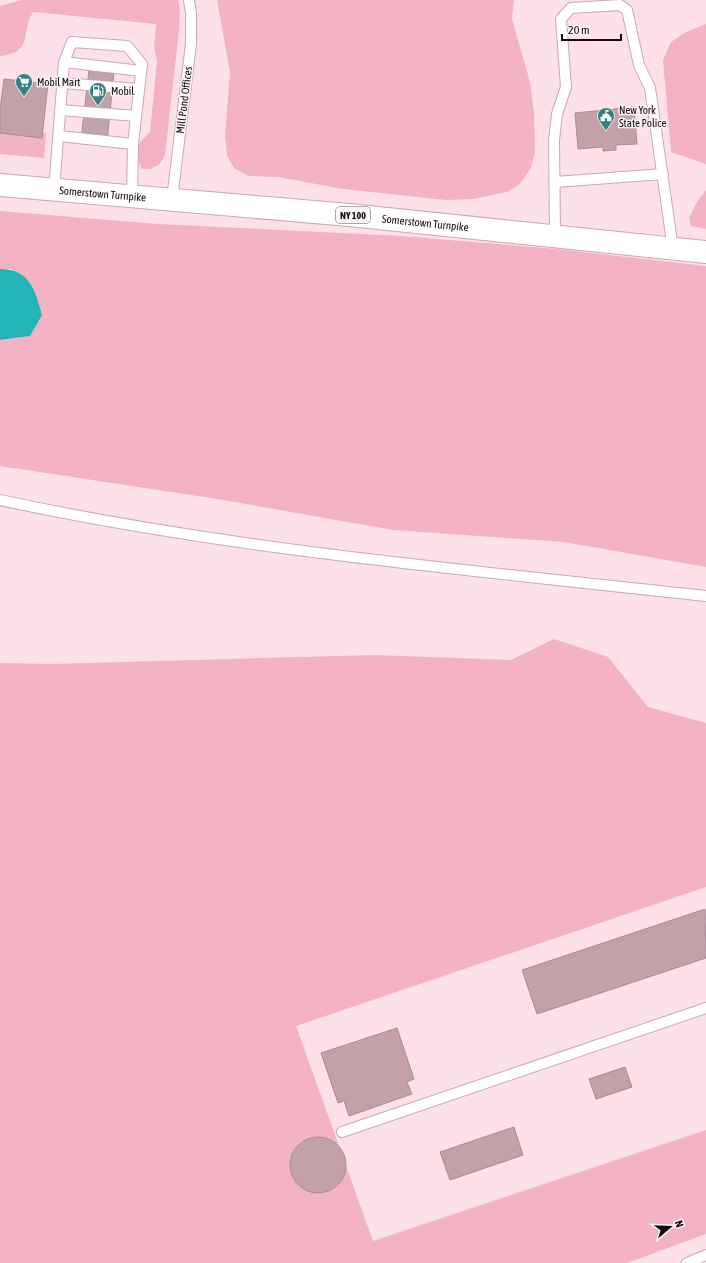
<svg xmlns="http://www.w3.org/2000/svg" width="706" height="1263" font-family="'Asap Condensed',sans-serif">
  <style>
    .green { fill: #f3b3c4 }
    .water { fill: #22b4b7 }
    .building { fill: #c2a1a9; stroke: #ab8b93 }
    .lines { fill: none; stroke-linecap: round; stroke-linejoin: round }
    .service-casing { stroke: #caa8b1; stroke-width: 12 }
    .primary-casing { stroke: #caa8b1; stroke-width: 24 }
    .service { stroke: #fff; stroke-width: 10 }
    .primary { stroke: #fff; stroke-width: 22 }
    .labels { text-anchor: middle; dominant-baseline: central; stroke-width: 3; stroke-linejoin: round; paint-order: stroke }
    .shield { fill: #fcf5f7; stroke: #5a5052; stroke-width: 1 }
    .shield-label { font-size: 10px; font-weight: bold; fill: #14090c }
    .poi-label { font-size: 11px; fill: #14090c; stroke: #fcf5f7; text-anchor: start }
    .street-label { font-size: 11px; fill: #14090c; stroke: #fcf5f7 }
  </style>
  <rect width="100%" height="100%" fill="#fee1e8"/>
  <path class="green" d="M21,0H178L180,11L179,30L165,155L159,165L150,169H142L138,161L137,148L141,141L150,132L157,61L154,46L156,24L33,12C20,33 34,53 0,56V6Z
    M217,0H514L512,19L530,82L534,112L535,152L531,168L520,184L507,192L473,199L446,200L343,189L278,177L249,176L234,168L227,156L225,136L230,72Z
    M706,24V164L671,152L663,60L671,42L686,32Z
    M0,130L46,133L44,158L0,154Z
    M706,190V229L691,226L689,218L697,202Z
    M0,211L158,224L402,236L557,249L706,266V567L564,542L393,530L217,499L0,466V340L30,336L12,269H0Z
    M554,639L608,657L648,707L706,723V887L296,1026L373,1241L706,1130V1234L627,1263H0V663L52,664L375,655L511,660Z"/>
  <path class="water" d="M0,269C30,269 35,290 42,315L30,336L0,340Z"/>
  <path class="building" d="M89,70L114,72L107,142L81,140Z
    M4,79L48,84L42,138L0,133V109Z
    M634,107L637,144L616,145V150L603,151V147L578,149L575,113Z
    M705,909L706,958L537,1014L522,970Z
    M397,1028L414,1079L407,1082L412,1094L349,1116L344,1101L338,1103L321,1053Z
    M625,1067L632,1087L596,1099L589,1079Z
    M514,1127L523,1155L450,1180L440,1152Z
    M290 1165a28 28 0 1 1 56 0a28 28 0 1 1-56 0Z"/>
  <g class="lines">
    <defs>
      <path id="service" d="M64,62L141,71
        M62,83L139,89
        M60,110L136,116
        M59,136L133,144
        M555,182L663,174
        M54,190L64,62L72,42L127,46L142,64L133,144L132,196
        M172,199L191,44V13L189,0
        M555,236L554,140L557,114L566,87L561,19L571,8L620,5L627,10L639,65L650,88L673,249
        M0,500C232,550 470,570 706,596
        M342,1132L706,1008
        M687,1263L706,1255"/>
      <g id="primary">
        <path id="s1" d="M0,185L349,215L706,252"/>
      </g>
    </defs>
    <use href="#service" class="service-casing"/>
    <use href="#primary" class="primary-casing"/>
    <use href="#service" class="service"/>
    <use href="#primary" class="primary"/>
  </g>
  <defs>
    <symbol id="supermarket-pin" viewBox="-11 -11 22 30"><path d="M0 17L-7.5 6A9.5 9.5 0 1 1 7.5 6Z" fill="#378081" stroke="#fcf5f7"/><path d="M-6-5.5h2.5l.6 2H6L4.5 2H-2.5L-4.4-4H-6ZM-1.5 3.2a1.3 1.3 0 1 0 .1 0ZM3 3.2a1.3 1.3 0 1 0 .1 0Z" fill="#fff"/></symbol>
    <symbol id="fuel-pin" viewBox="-11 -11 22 30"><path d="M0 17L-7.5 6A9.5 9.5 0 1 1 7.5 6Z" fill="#378081" stroke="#fcf5f7"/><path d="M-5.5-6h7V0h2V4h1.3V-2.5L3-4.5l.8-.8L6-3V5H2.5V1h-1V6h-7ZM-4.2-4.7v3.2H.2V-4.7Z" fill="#fff"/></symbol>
    <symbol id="civic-pin" viewBox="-11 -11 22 30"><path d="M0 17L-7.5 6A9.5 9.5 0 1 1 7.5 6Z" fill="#378081" stroke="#fcf5f7"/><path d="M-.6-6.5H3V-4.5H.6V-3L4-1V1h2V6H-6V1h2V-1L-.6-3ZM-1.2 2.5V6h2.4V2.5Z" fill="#fff"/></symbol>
  </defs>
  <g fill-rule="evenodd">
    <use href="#supermarket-pin" x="14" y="72" width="20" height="27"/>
    <use href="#fuel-pin" x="88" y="81" width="20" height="27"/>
    <use href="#civic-pin" x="596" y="106" width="20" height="27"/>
  </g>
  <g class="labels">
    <rect class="shield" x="336" y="207" width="34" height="16" rx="3"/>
    <g class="shield-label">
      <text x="353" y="215">NY 100</text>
    </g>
    <g class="poi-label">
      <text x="37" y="82">Mobil Mart</text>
      <text x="111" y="91">Mobil</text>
      <text x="619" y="110">New York<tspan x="619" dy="13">State Police</tspan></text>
    </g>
    <g class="street-label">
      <text transform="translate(184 100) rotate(-83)">Mill Pond Offices</text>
      <text stroke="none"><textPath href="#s1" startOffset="103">Somerstown Turnpike</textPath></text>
      <text stroke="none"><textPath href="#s1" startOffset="427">Somerstown Turnpike</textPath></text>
    </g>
  </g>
  <g transform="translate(670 1227) rotate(71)" stroke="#fcf5f7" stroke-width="3" paint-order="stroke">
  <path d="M0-3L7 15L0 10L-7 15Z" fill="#14090c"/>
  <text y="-6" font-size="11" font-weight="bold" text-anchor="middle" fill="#14090c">N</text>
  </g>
  <path d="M562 34v6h59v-6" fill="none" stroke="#14090c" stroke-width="2"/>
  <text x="568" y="34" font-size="12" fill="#14090c" stroke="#fcf5f7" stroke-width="3" paint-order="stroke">20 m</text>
</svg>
